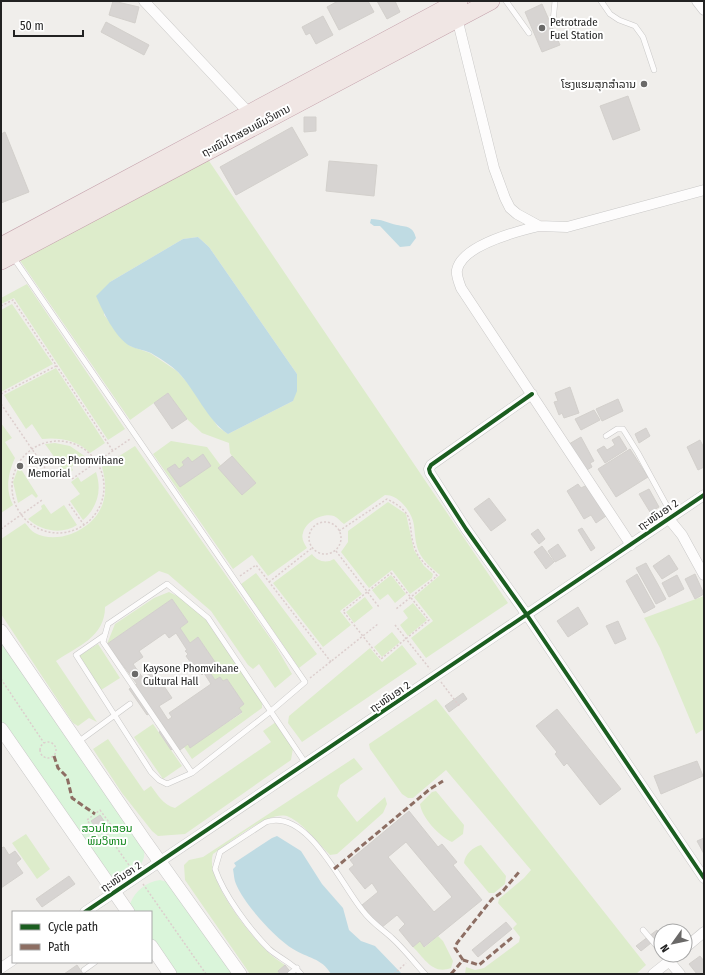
<svg xmlns="http://www.w3.org/2000/svg" width="705" height="975" font-family="'Fira Sans Condensed','Noto Sans Lao',sans-serif">
  <style>
    .grass { fill: #ddeccb; fill-rule: evenodd }
    .park { fill: #daf5da }
    .water { fill: #bfdbe3 }
    .building { fill: #d7d4d2; stroke: #d3d0cc; fill-rule: evenodd }
    .lines { fill: none; stroke-linecap: round; stroke-linejoin: round }
    .service-casing { stroke: #c9c8c7; stroke-width: 6 }
    .minor-casing { stroke: #c9c8c7; stroke-width: 11 }
    .tertiary-casing { stroke: #c9c8c7; stroke-width: 14 }
    .trunk-casing { stroke: #c5a2ac; stroke-width: 18 }
    .path { stroke: #dccecd; stroke-width: 1.5; stroke-dasharray: 2 2; stroke-linecap: butt }
    .service { stroke: #fdfcfc; stroke-width: 5 }
    .minor { stroke: #fdfcfc; stroke-width: 10 }
    .tertiary { stroke: #fdfcfc; stroke-width: 13 }
    .trunk { stroke: #f0e6e4; stroke-width: 17 }
    .quiet { stroke: #8d6e63; stroke-width: 3; stroke-dasharray: 6 3; stroke-linecap: butt }
    .cycleway-casing { stroke: #fff; stroke-width: 6 }
    .cycleway { stroke: #1b5e20; stroke-width: 4 }
    .poi-dot { fill: #6a6968; stroke: #fff; stroke-width: 1.5 }
    .labels { text-anchor: middle; dominant-baseline: central; stroke-width: 4; stroke-linejoin: round; paint-order: stroke }
    .poi-label { font-size: 11px; fill: #222; stroke: #fff; text-anchor: start }
    .street-label { font-size: 11px; fill: #222; stroke: #fff }
    .park-label { font-size: 11px; fill: #0c8416; stroke: #fff }
  </style>
  <rect width="100%" height="100%" fill="#f0eeeb"/>
  <path class="grass" d="M207,158L508,603L426,658L411,638L433,621L414,597L440,575C433,569 423,561 419,552C411,532 420,522 402,503C397,498 392,495 385,495L344,524C341,522 338,518 334,516C323,513 306,521 303,533C301,538 304,543 307,548L268,576L252,555L233,569L153,454L171,441L207,447L221,466L232,456L230,453L229,443L202,433L187,419L168,393L130,420L19,259ZM198,237L209,247L297,374L293,401L228,434L218,427L193,389L177,371L150,353L130,346L104,315L110,282L183,239Z
    M27,284L125,429L108,440L14,298L1,304V298Z
    M12,304L53,364L1,392V310Z
    M56,368L105,443L90,453C78,440 58,437 42,439L32,424L26,429L4,395Z
    M1,423L12,438L5,442L15,458C8,473 5,490 13,505L1,513Z
    M55,443L70,446L86,457L71,467L73,470L67,475L45,444Z
    M135,446L275,645L292,674L275,688L259,664L253,669L248,665L211,611L168,574L159,571L105,607C105,637 78,646 56,661L97,722L89,718L78,726L73,723L1,614V539L25,523C28,526 31,531 35,533C46,539 60,538 71,534C101,522 111,498 102,467Z
    M19,466L38,496L36,498L32,494L18,503L13,482Z
    M96,472C102,490 98,507 83,520L70,501L80,494L71,482L78,477L81,482Z
    M388,502L406,514L414,550L424,566L433,574L432,578L410,594L392,570L369,588L341,552L348,542V531Z
    M44,504L51,514L64,505L77,525C62,535 41,531 28,519L42,509L41,506Z
    M312,554C317,561 326,564 334,559L362,594L340,611L351,625L323,647L273,583Z
    M256,573L317,654L299,668L241,584Z
    M391,575L406,594L395,603L388,594L380,600L372,590Z
    M169,592L179,597L205,618L262,702V708L192,759L184,747L188,744L190,747L242,713L239,708L244,704L227,679L223,681L215,680L209,671L217,665L198,637L190,643L180,628L188,622L172,599L107,644L115,624L154,598Z
    M704,596V729L696,734L660,648L644,618Z
    M365,597L373,608L354,623L346,612Z
    M413,603L427,620L408,636L400,625L408,618L403,611Z
    M392,632L400,642L382,657L374,647Z
    M98,644L120,678L101,690L79,656Z
    M402,645L417,664L302,742L288,723L289,716L370,648L382,662Z
    M436,699L646,965L636,974H465L466,967L475,970L484,968L519,942L520,937L513,928L517,924L498,903L499,899L524,878L531,870L446,770L413,798H408L402,794L370,749L369,744Z
    M276,722L293,748L291,760L185,834L158,836L152,831L122,793L93,749L108,739L144,791L151,786C158,795 163,805 175,808L271,742L263,731Z
    M153,724L182,766L163,779L134,737Z
    M354,758L363,769L340,785L337,796L357,822L385,797L387,804L383,813L337,854L330,855C319,844 303,823 289,817C271,808 228,844 213,854C204,877 249,934 266,950C271,956 279,961 285,965L278,971L279,974H250L185,880L184,865L189,860L203,857Z
    M436,791L464,825L463,834L452,842C439,836 422,818 420,804L432,792Z
    M26,834L50,869L37,879L12,843Z
    M481,845L506,876L505,884L494,893H489L464,863C465,854 473,847 481,845Z
    M438,936L443,941L453,961L451,968C433,975 425,959 413,947L420,941L425,947Z"/>
  <path class="park" d="M1,640L144,847C144,852 145,856 143,860C138,873 117,882 106,873L1,722Z
    M160,880L167,882L234,974H176L151,938V912H133L130,904C135,891 146,882 160,880Z"/>
  <path class="water" d="M371,219C381,219 388,223 397,225C407,227 413,226 416,238L410,246L400,247L380,226H374L370,223Z
    M198,237L209,247L297,374V391L293,401L228,434C207,420 196,391 178,372C171,365 159,358 151,353C144,350 136,349 130,346C115,337 103,312 96,296L110,282L183,239Z
    M277,836L301,851L322,884L343,908L349,930L361,941L375,946L402,974H331C322,958 307,958 293,949C275,938 244,904 236,884C234,880 234,874 233,869L236,866L234,863L272,838Z"/>
  <path class="building" d="M113,1L139,7L135,23L109,15Z
    M338,1H368L374,12L339,30L327,7Z
    M377,1H395L400,12L387,19Z
    M542,4L560,45L542,52L525,12Z
    M323,16L333,35L316,44L310,33L306,35L302,27Z
    M106,22L149,45L144,55L101,32Z
    M628,96L640,130L613,140L600,106Z
    M304,117H316V131L304,132Z
    M292,127L308,155L236,195L220,167Z
    M5,132L29,192L1,203V134Z
    M329,161L377,165L374,196L326,191Z
    M570,387L579,413L564,418L562,413L559,415L554,402L558,401L555,393Z
    M168,393L187,419L172,429L154,403Z
    M618,399L623,411L602,421L596,409Z
    M594,410L600,420L581,430L575,419Z
    M646,428L650,436L639,443L635,434Z
    M619,436L627,449L605,463L597,450L604,446L607,450L615,445L612,440Z
    M581,437L594,461L590,463L592,467L585,471L569,444Z
    M700,440L704,448V467L698,470L687,447Z
    M630,449L648,477L616,497L598,469Z
    M203,454L211,466L180,487L167,469L175,464L179,469L184,465L182,462L188,457L192,462Z
    M232,456L256,483L242,495L218,468Z
    M578,484L581,488L587,485L606,516L596,523L591,515L584,519L567,491Z
    M649,489L659,507L650,512L639,494Z
    M489,498L506,520L491,531L474,509Z
    M582,528L595,548L591,551L578,530Z
    M538,529L545,539L539,544L531,534Z
    M558,544L566,556L555,562L548,551Z
    M542,546L554,562L546,569L534,552Z
    M669,555L678,569L662,579L653,566Z
    M646,563L666,599L656,604L636,568Z
    M637,574L655,607L644,613L626,581Z
    M695,574L704,594L695,599L685,579Z
    M677,575L684,589L669,597L662,583Z
    M172,599L188,622L180,628L190,643L198,637L217,665L209,671L215,680L220,677L223,681L227,679L244,704L239,708L242,712L190,748L188,744L180,750L177,746L171,750L159,732L165,728L153,711L147,715L129,689L137,684L107,644ZM165,633L169,638L176,633L187,650L185,651L188,654L186,656L196,670L198,669L202,675L204,673L211,684L169,713L172,717L168,720L159,706L172,698L154,671L143,678L133,664L143,657L139,651Z
    M578,607L588,624L568,637L557,621Z
    M618,621L626,639L615,644L606,626Z
    M463,693L467,699L449,712L445,706Z
    M557,709L621,789L600,805L567,763L564,766L555,754L557,752L536,726Z
    M697,761L703,776L661,794L654,776Z
    M409,811L438,847L442,844L457,862L453,865L482,900L424,947L420,941L413,947L399,930L405,924L397,915L381,928L362,905L378,892L372,883L365,889L349,869L354,865L350,860ZM406,842L452,897L434,912L388,857Z
    M100,815L108,827L100,833L91,821Z
    M704,838V854L697,841Z
    M4,847L9,855L15,851L21,859L16,863L23,873L1,888V848Z
    M69,876L75,884L42,907L36,899Z
    M506,922L512,929L478,957L472,950Z
    M657,930L661,935L641,951L636,946Z
    M700,956L704,961V974H697L689,964Z
    M77,965L83,974H64Z
    M285,965L292,974H280L278,971Z"/>
  <g class="lines">
    <defs>
      <path id="service" d="M506,1L529,33
        M601,1L610,14L619,20L635,26L643,37L654,70
        M553,22L555,1
        M13,257L305,682L271,711L192,773L167,784L159,780L151,772L76,655L105,635
        M606,436L617,429H623L638,453L673,517
        M78,742L130,704
        M192,773L103,642L108,624L167,584L208,618L306,764
        M643,930L661,951
        M84,970L95,962
        M290,974L297,968
        M301,974C293,963 279,958 269,949C249,929 224,895 215,869L220,852L266,822C308,808 341,885 363,911C371,922 382,929 392,938C404,949 414,962 425,974"/>
      <path id="minor" d="M144,1L249,113
        M697,1L704,10
        M457,18L494,168L505,198L510,208L517,214L539,226L567,227L704,190
        M539,226C518,231 462,245 457,270C456,276 459,282 461,288L631,545
        M532,394L431,465L429,469L430,473L466,529L527,615L704,878
        M669,519L682,535L704,575
        M85,912L704,495
        M685,948L704,932
        M669,961L680,974
        M1,968L13,960
        M653,974L677,955"/>
      <path id="tertiary" d="M1,631L145,841L240,974
        M1,729L128,912
        M151,946L170,974"/>
      <path id="trunk" d="M1,246L459,1
        M1,261L491,1"/>
    </defs>
    <use href="#service" class="service-casing"/>
    <use href="#minor" class="minor-casing"/>
    <use href="#tertiary" class="tertiary-casing"/>
    <use href="#trunk" class="trunk-casing"/>
    <path class="path" d="M1,306L13,300L113,451
      M1,394L56,366
      M1,404L45,468
      M12 487a46 46 0 1 1 92 0a46 46 0 1 1-92 0Z
      M72,479L130,439
      M69,504L84,525
      M309 538a16 16 0 1 1 32 0a16 16 0 1 1-32 0Z
      M1,529L42,500
      M339,531L387,499C421,516 404,526 417,553C421,563 431,567 437,576L396,609
      M336,551L379,607
      M391,573L429,620L381,659L343,611Z
      M240,576L256,565L331,662
      M269,582L312,548
      M395,625L430,669
      M310,678L378,624
      M1,679L44,743
      M441,682L460,707
      M40 750a8 8 0 1 1 16 0a8 8 0 1 1-16 0Z
      M100,810L114,829L100,839L87,820Z
      M107,834L131,868
      M143,884L206,974
      M394,974L406,963"/>
    <use href="#service" class="service"/>
    <use href="#minor" class="minor"/>
    <use href="#tertiary" class="tertiary"/>
    <use href="#trunk" class="trunk"/>
    <path class="quiet" d="M54,756L58,768L67,777L72,798L95,814
      M334,869L430,789L443,781
      M463,960L455,948L457,943L492,899L502,892L519,872
      M451,974L463,960L479,965L514,936"/>
    <defs>
      <path id="cycleway" d="M532,394L431,465L429,469L430,473L466,529L527,615L704,878
        M85,912L704,495"/>
    </defs>
    <use href="#cycleway" class="cycleway-casing"/>
    <use href="#cycleway" class="cycleway"/>
  </g>
  <g class="poi-dot">
    <circle cx="542" cy="28" r="4"/>
    <circle cx="644" cy="84" r="4"/>
    <circle cx="20" cy="466" r="4"/>
    <circle cx="135" cy="674" r="4"/>
  </g>
  <g class="labels">
    <g class="poi-label">
      <text x="550" y="22">Petrotrade<tspan x="550" dy="13">Fuel Station</tspan></text>
      <text x="636" y="84" text-anchor="end">ໂຮງແຮມສຸກສໍາລານ</text>
      <text x="28" y="460">Kaysone Phomvihane<tspan x="28" dy="13">Memorial</tspan></text>
      <text x="143" y="668">Kaysone Phomvihane<tspan x="143" dy="13">Cultural Hall</tspan></text>
    </g>
    <g class="street-label">
      <text transform="translate(246 131) rotate(-28)">ຖະໜົນໄກສອນພົມວິຫານ</text>
      <text transform="translate(658 515) rotate(-34)">ຖະໜົນອາ 2</text>
      <text transform="translate(390 697) rotate(-34)">ຖະໜົນອາ 2</text>
      <text transform="translate(121 877) rotate(-33)">ຖະໜົນອາ 2</text>
    </g>
    <g class="park-label">
      <text x="107" y="828">ສວນໄກສອນ<tspan x="107" dy="13">ພົມວິຫານ</tspan></text>
    </g>
  </g>
  <rect width="705" height="975" fill="none" stroke="#222222" stroke-width="4"/>
  <rect x="12" y="911" width="140" height="52" fill="#ffffff" stroke="#a7a7a7"/>
  <rect x="20" y="924" width="20" height="6" fill="#1b5e20" stroke="#a7a7a7"/>
  <text x="48" y="931" font-size="12" fill="#222222">Cycle path</text>
  <rect x="20" y="944" width="20" height="6" fill="#8d6e63" stroke="#a7a7a7"/>
  <text x="48" y="951" font-size="12" fill="#222222">Path</text>
  <g transform="translate(673 943) rotate(237)"><circle r="19" fill="#ffffff" stroke="#a7a7a7"/>
  <path d="M0-3L7 15L0 10L-7 15Z" fill="#6a6968"/>
  <text y="-6" font-size="11" font-weight="bold" text-anchor="middle" fill="#222222">N</text>
  </g>
  <path d="M14 30v6h69v-6" fill="none" stroke="#222222" stroke-width="2"/>
  <text x="20" y="30" font-size="12" fill="#222222" stroke="#ffffff" stroke-width="3" paint-order="stroke">50 m</text>
</svg>
